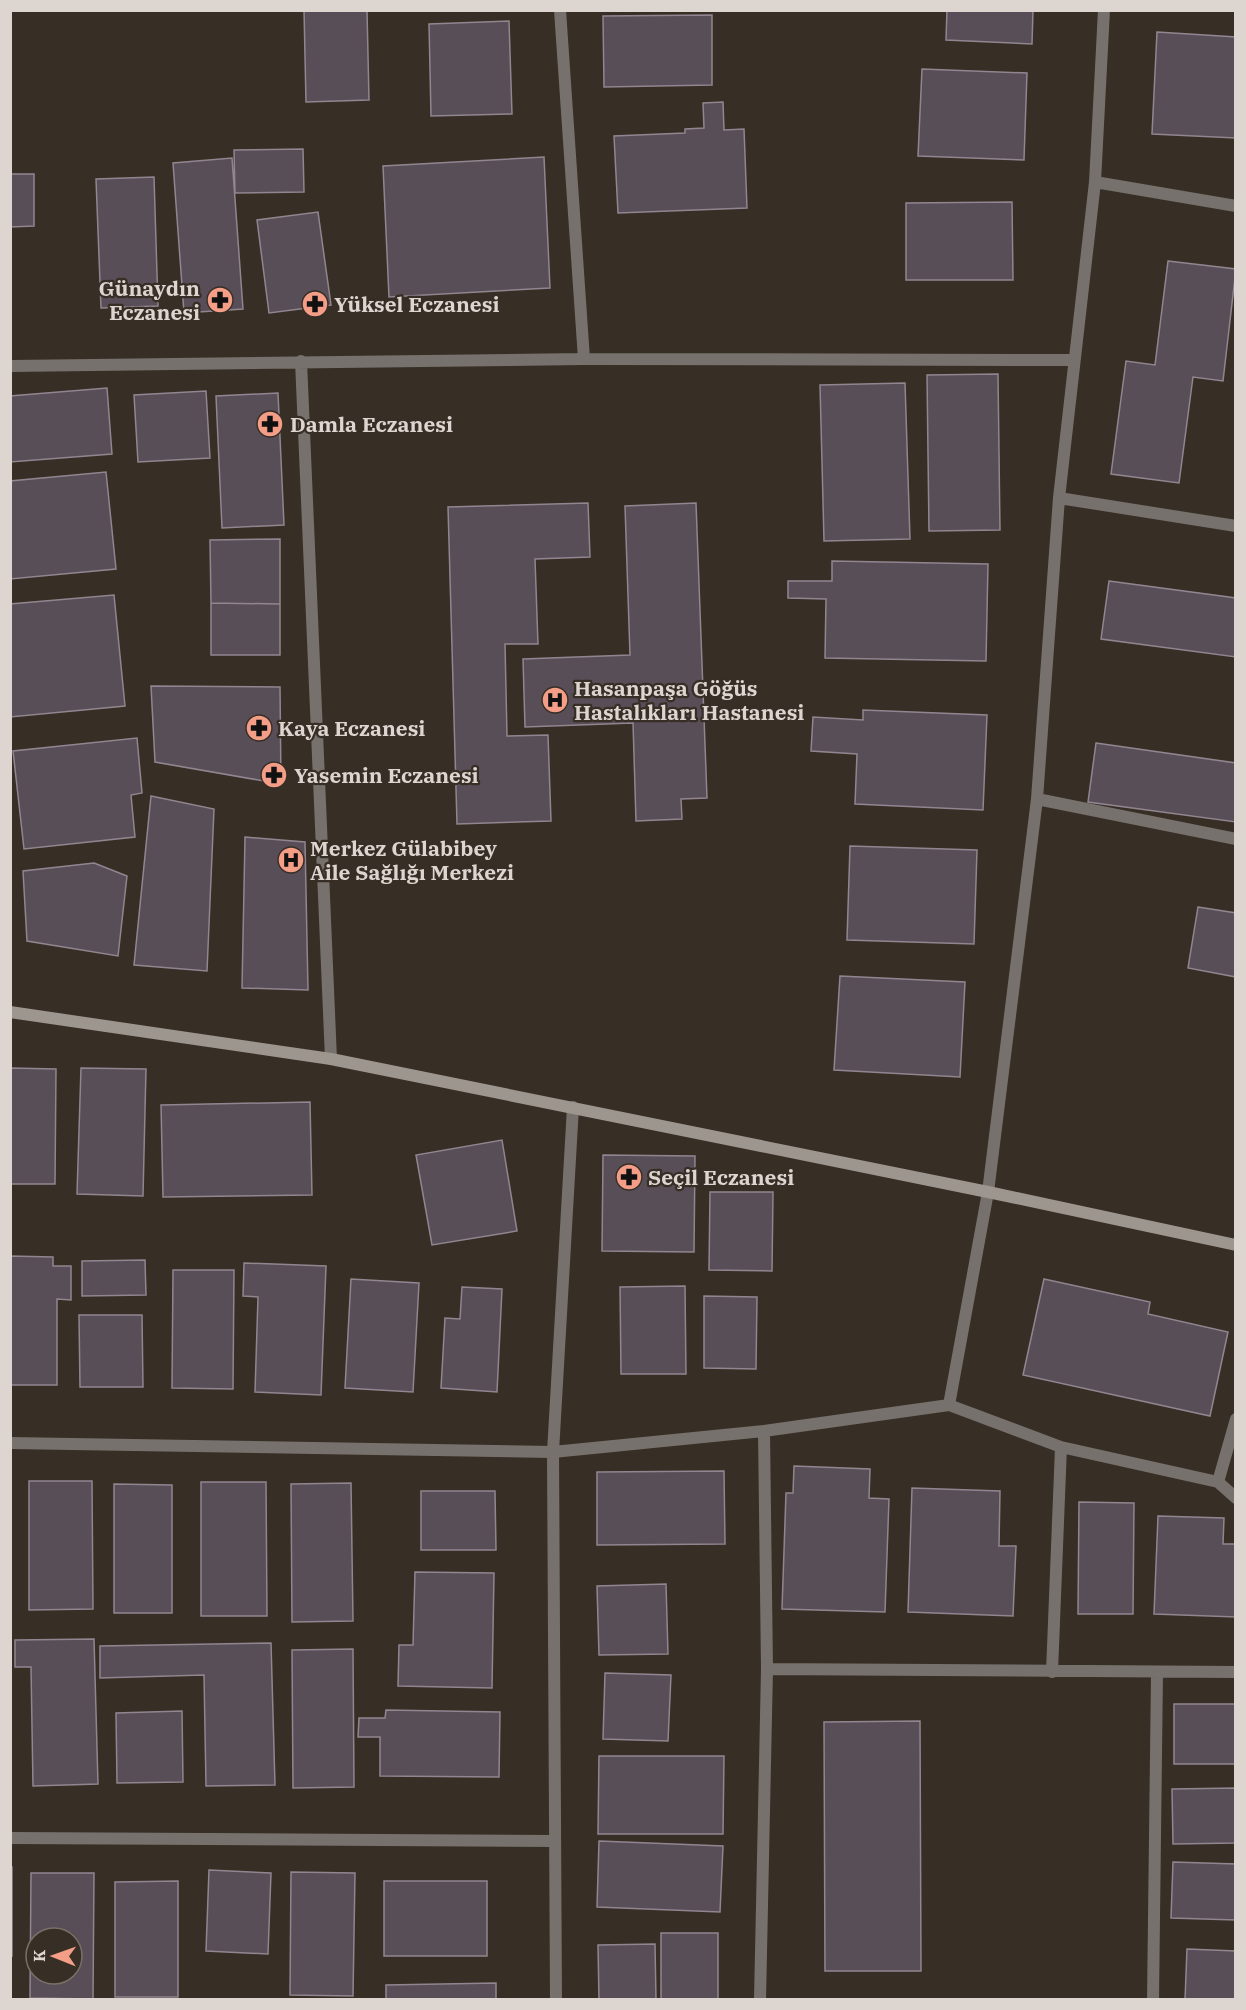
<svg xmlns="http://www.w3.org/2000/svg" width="1246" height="2010" font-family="'IBM Plex Serif',serif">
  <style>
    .building { fill: #584e57; stroke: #918690; stroke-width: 1.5; fill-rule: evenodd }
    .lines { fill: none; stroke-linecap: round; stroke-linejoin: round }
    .street { stroke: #76716c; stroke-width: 12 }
    .secondary { stroke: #9d968e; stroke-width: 12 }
    .labels { text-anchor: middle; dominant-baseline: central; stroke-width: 4.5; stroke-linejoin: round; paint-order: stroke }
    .poi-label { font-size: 21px; font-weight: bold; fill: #dcd5d0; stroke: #372e25; text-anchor: start }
  </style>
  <rect width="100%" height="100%" fill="#372e25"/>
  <path class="building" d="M304,10H367L369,100L306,102Z
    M947,10H1033L1032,44L946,40Z
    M712,15V85L604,87L603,16Z
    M509,21L512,114L431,116L429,24Z
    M1157,32L1236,37V138L1152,134Z
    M922,69L1027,73L1024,160L918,156Z
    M723,102L724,130L744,129L747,208L618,213L614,136L685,133V129L704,128L703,103Z
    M303,149L304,192L235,193L234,150Z
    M544,157L550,288L389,297L383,166Z
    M232,158L243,309L184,313L173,163Z
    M10,174H34V226L10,227Z
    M154,177L158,306L101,308L96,179Z
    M1012,202L1013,280H906V203Z
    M318,212L331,305L269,313L257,220Z
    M1168,261L1236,269L1223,381L1193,377L1179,483L1111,474L1126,361L1155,365Z
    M998,374L1000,530L929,531L927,375Z
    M905,383L910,539L824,541L820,385Z
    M107,388L112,454L10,462V396Z
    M206,391L210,458L138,462L134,395Z
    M278,393L284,525L222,528L216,396Z
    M106,472L116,569L10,579V481Z
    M588,503L590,557L535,559L538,644H505L507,736L548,735L551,821L457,824L448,507Z
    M696,503L707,798L681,799L682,819L636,821L633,723L525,727L523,659L630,655L625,506Z
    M280,539V604L211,603L210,540Z
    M832,561L988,564L986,661L825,658L826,599L788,598V581H832Z
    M1109,581L1236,598V657L1101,639Z
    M114,595L125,706L10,717V604Z
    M211,603L280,604V655H211Z
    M151,686L280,687L281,784L155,762Z
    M863,710L987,715L983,810L855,804L857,754L811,751L813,717L863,720Z
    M137,738L142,793L131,795L135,837L24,849L13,751Z
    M1096,743L1236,763V822L1088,802Z
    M151,796L214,809L207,971L134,965Z
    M245,837L305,842L308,990L242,988Z
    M850,846L977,850L974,944L847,940Z
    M94,863L127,876L118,956L27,941L23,871Z
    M1198,907L1236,913V977L1188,968Z
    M840,976L965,982L960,1077L834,1070Z
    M10,1068L56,1069L55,1184H10Z
    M81,1068L146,1069L143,1196L77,1194Z
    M310,1102L312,1195L163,1197L161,1105Z
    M502,1140L517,1231L432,1245L416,1155Z
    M603,1155L695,1156L694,1252L602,1251Z
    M710,1192H773L772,1271L709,1270Z
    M10,1256L53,1257V1266H71V1300L57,1299V1385H10Z
    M145,1260L146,1295L82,1296V1261Z
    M244,1263L326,1266L321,1395L255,1392L258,1297L243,1296Z
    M173,1270H234L233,1389L172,1388Z
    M351,1279L419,1283L413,1392L345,1388Z
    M1044,1279L1150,1302L1148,1314L1228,1332L1210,1416L1023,1375Z
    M685,1286L686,1374H621L620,1287Z
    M462,1287L502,1289L497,1392L441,1388L445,1318L460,1319Z
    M704,1296L757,1297L756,1369L704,1368Z
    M79,1315H142L143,1387H80Z
    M794,1466L870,1469L869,1498L889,1499L885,1612L782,1609L786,1493H793Z
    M724,1471L725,1544L597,1545V1472Z
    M29,1481H92L93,1609L29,1610Z
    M201,1482H266L267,1616H201Z
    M351,1483L353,1621L292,1622L291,1484Z
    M114,1484L172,1485V1613H114Z
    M912,1488L1000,1491L999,1546H1016L1013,1616L908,1612Z
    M421,1491H495L496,1550H421Z
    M1079,1502L1134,1503L1133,1614H1078Z
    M1158,1516L1224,1518L1223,1544H1236V1617L1154,1614Z
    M415,1572L494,1573L492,1688L398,1686L399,1645H413Z
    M666,1584L668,1654L599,1655L597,1586Z
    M94,1639L98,1784L33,1786L31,1667H15V1640Z
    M271,1643L275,1785L206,1786L204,1675L100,1678V1646Z
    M353,1649L354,1787L293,1788L292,1650Z
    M605,1673L671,1675L668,1741L603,1739Z
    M1174,1704H1236V1764H1174Z
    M386,1710L500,1712L499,1777L380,1776V1737H358L359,1718H385Z
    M182,1711L183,1782L117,1783L116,1713Z
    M920,1721L921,1971H825L824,1722Z
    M599,1756H724L723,1834H598Z
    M1236,1788V1843L1173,1844L1172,1789Z
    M599,1841L723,1846L720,1912L597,1907Z
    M1173,1862L1236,1864V1920L1171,1918Z
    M10,1867H12V1956H10Z
    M209,1870L271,1873L268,1954L206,1951Z
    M291,1872L355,1873L353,1996L290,1995Z
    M31,1873H94L93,1999L30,1998ZM36,1938H72V1974H36Z
    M178,1881V1997H115V1882Z
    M384,1881H487V1956H384Z
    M661,1933H718V2000H661Z
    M655,1944L656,2000H599L598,1945Z
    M1187,1949L1236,1951V2000H1185Z
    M496,1983V2000H386V1985Z"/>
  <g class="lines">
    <path class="street" d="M560,10L584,359
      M1095,182L1236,206
      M301,361L331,1059
      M10,366L584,359L1074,360
      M1059,498L1236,526
      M1037,799L1236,839
      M949,1405L988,1192L1037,799L1059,498L1095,182L1104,10
      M10,1443L553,1452L764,1431L949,1405L1061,1447L1218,1482L1236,1498
      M1218,1482L1236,1419
      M767,1669L1236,1672
      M1052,1672L1061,1447
      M10,1838L554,1841
      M556,2000L553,1452L573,1107
      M760,2000L767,1669L764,1431
      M1153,2000L1157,1673"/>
    <path class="secondary" d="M10,1012L331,1059L988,1192L1236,1245"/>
  </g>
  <defs>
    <symbol id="pharmacy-disc" viewBox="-11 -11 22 22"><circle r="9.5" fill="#f49e88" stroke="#372e25"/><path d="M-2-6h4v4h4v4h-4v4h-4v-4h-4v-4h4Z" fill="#111"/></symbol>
    <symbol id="hospital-disc" viewBox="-11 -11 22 22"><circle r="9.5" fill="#f49e88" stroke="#372e25"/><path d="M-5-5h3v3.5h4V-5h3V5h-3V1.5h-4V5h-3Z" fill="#111"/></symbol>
  </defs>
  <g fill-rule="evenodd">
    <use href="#pharmacy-disc" x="205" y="285" width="30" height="30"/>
    <use href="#pharmacy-disc" x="300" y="289" width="30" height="30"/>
    <use href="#pharmacy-disc" x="255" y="409" width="30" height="30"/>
    <use href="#hospital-disc" x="540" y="685" width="30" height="30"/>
    <use href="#pharmacy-disc" x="244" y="713" width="30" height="30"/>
    <use href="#pharmacy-disc" x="259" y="760" width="30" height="30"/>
    <use href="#hospital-disc" x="276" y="845" width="30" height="30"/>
    <use href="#pharmacy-disc" x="614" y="1162" width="30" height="30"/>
  </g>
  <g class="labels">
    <g class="poi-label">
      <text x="200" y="288" text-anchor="end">Günaydın<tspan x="200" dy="24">Eczanesi</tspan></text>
      <text x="334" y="304">Yüksel Eczanesi</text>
      <text x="290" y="424">Damla Eczanesi</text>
      <text x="574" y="688">Hasanpaşa Göğüs<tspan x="574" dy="24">Hastalıkları Hastanesi</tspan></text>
      <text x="278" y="728">Kaya Eczanesi</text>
      <text x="294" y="775">Yasemin Eczanesi</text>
      <text x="310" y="848">Merkez Gülabibey<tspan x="310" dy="24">Aile Sağlığı Merkezi</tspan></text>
      <text x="648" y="1177">Seçil Eczanesi</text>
    </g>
  </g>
  <rect width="1246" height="2010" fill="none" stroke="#dcd5d0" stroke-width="24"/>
  <g transform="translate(54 1956) rotate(271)"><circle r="28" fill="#372e25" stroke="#797169" stroke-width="1.5"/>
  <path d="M0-4.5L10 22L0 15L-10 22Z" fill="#f49e88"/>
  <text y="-9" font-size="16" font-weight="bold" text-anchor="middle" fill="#dcd5d0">K</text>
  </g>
</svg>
